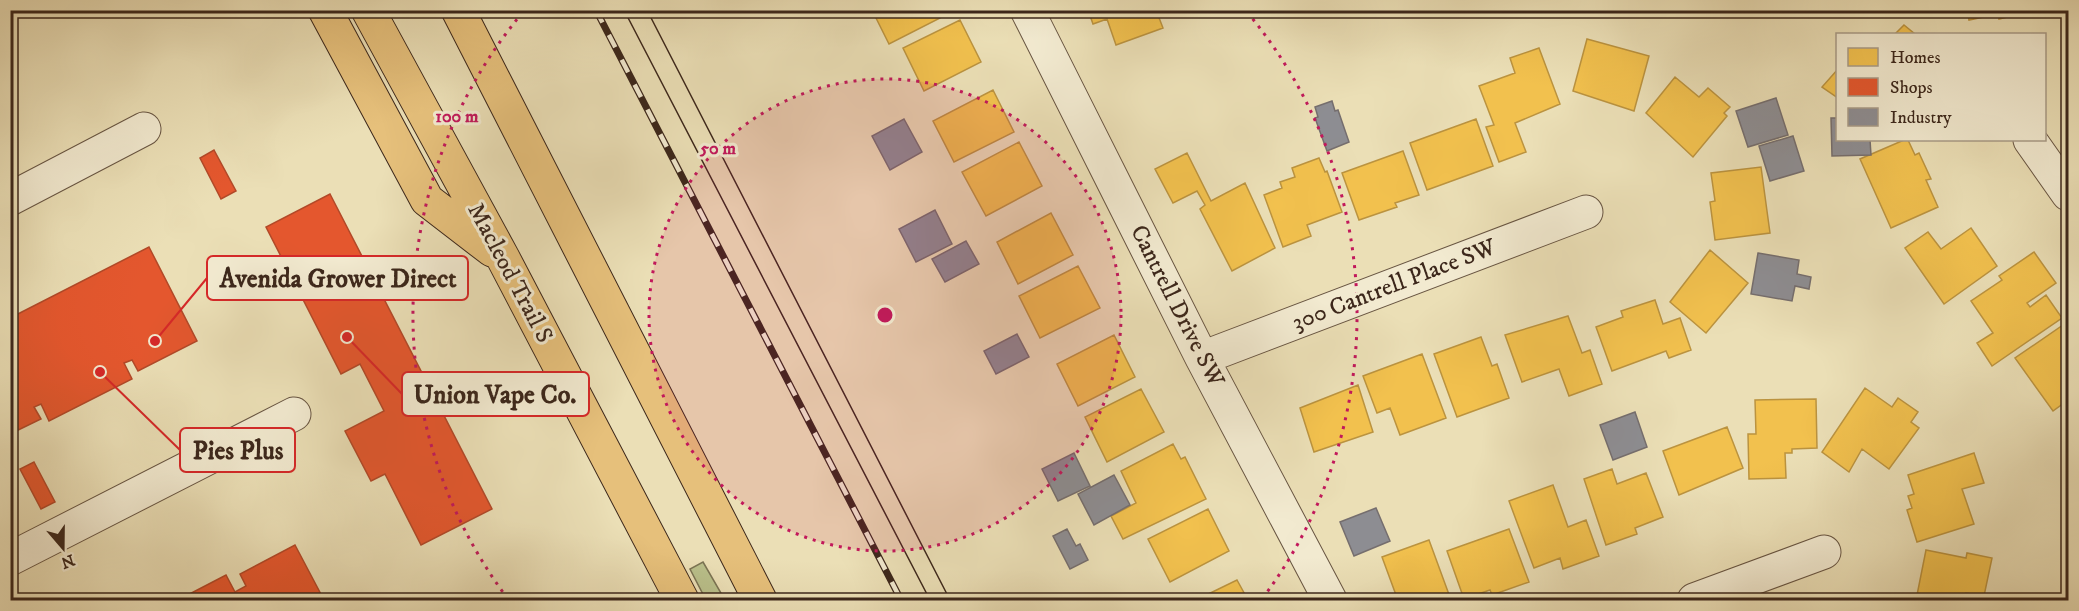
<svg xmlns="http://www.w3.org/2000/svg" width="2079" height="611" font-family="'IM FELL DW Pica',serif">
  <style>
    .green { fill: #bac18c; stroke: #7b7454; stroke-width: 1.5 }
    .homes { fill: #f2c14e; stroke: #bb933f; stroke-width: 1.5 }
    .shops { fill: #e4572e; stroke: #b24928; stroke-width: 1.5 }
    .industry { fill: #8d8d92; stroke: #756e6e; stroke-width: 1.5 }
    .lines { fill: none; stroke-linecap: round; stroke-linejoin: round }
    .minor-casing { stroke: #685542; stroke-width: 35 }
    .highway-casing { stroke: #3c271b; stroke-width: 35 }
    .minor { stroke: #f2ead0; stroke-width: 33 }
    .highway { stroke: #e6c07b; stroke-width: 33 }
    .tram { stroke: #3c271b; stroke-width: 1.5 }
    .rail-casing { stroke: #3c271b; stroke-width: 7 }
    .rail { stroke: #f2ead0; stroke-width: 4.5; stroke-dasharray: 14; stroke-linecap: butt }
    .ring { fill: none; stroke: #c2185b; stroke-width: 3; stroke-dasharray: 3 6 }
    .labels { text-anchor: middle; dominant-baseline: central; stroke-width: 6; stroke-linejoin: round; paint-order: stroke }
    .street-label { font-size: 24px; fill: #3c271b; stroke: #f2ead0 }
    .centre { fill: #c2185b; stroke: #f2ead0; stroke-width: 3 }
    .ring-label { font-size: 18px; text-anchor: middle; font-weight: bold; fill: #c2185b; stroke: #f2ead0; stroke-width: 6; stroke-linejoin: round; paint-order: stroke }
    .leader { fill: none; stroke: #d62828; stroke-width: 2 }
    .callout-dot { fill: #d62828; stroke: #f2ead0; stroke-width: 2 }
    .callout { fill: #f2ead0; stroke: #d62828; stroke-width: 2 }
    .callout-label { font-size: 26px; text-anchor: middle; font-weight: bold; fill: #3c271b }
  </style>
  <rect width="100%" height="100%" fill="#ebdfb6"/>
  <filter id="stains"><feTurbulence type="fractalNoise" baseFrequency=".00333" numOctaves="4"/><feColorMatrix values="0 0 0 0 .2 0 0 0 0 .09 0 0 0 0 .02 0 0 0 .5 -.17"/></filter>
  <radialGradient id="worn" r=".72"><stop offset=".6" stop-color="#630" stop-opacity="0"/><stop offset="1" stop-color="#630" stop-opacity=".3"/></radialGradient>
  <path class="green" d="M703,562L725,600H706L690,569Z"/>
  <path class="homes" d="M872,10H943L946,15L889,44Z
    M1088,10H1156L1163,28L1116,45L1107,19L1093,24Z
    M1967,10H2046L2045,17L2024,13L1999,19L1998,14L1969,20Z
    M960,20L981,62L924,91L903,48Z
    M1904,25L1915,34H1895Z
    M1587,39L1649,56L1634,111L1573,91Z
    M1539,48L1560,104L1515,123L1526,152L1499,162L1486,127L1494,125L1479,86L1515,73L1510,58Z
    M1838,69V98L1822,87Z
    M1675,77L1699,97L1708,88L1730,107L1724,113L1727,116L1693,157L1646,113Z
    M993,90L1014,132L954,162L933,121Z
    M1476,119L1493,166L1427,190L1410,143Z
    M1904,140H1908L1915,155L1919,153L1931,179L1926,180L1938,207L1891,228L1860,159Z
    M1019,142L1042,186L986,216L962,172Z
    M1403,151L1419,195L1395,203L1397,207L1359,220L1342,173Z
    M1187,153L1211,201L1245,183L1275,248L1232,271L1200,209L1205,205L1197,191L1173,203L1155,169Z
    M1319,158L1325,172L1327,171L1342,212L1307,225L1311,236L1283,247L1264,195L1282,188L1280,182L1295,177L1292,168Z
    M1761,167L1770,233L1715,240L1710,202L1715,201L1711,173Z
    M1051,213L1073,255L1018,284L997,242Z
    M1971,228L1997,266L1944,304L1905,248L1928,232L1941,249Z
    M1710,250L1748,283L1706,333L1670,302Z
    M2034,252L2056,283L2027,303L2030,307L2046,295L2062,318L1992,366L1977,343L1993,333L1971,301L2002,280L1999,276Z
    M1078,266L1100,308L1040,338L1019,296Z
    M1655,300L1663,324L1680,318L1691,350L1669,358L1666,351L1612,371L1596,327L1623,317L1621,311Z
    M1568,316L1582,353L1590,350L1602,384L1569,396L1559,369L1522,382L1505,335Z
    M2063,325L2068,332V400L2053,411L2015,358Z
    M1114,335L1135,377L1078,406L1057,364Z
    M1481,337L1492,366L1497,364L1509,398L1457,417L1434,354Z
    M1422,354L1446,418L1400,435L1390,408L1377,413L1363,376Z
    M1358,385L1373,432L1314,452L1300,408Z
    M1865,388L1892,407L1898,398L1918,412L1911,422L1919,428L1889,469L1862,449L1849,472L1822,452Z
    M1141,389L1164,432L1107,462L1085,417Z
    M1816,399L1817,448L1792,449V453H1785L1786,478L1749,479L1748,434H1756L1755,400Z
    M1727,427L1743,468L1679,495L1663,451Z
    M1173,444L1181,459L1185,457L1206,499L1123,539L1111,516L1136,503L1121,471Z
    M1974,453L1984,483L1962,489L1974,524L1917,542L1907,510L1912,508L1908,496L1914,494L1908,475Z
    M1612,469L1617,484L1646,473L1663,517L1635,528L1637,534L1606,545L1584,479Z
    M1553,485L1568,527L1586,520L1599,556L1563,569L1560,558L1534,568L1509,501Z
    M1208,509L1229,551L1170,582L1148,539Z
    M1509,529L1529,582L1492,595L1490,590L1464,599L1447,551Z
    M1429,540L1451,600H1401L1399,594L1396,595L1382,557Z
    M1926,550L1966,558L1967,553L1992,558L1984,596L1966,593L1964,600H1916Z
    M1237,580L1248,600H1196Z"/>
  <path class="shops" d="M214,150L236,191L221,199L200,158Z
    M330,194L492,509L421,545L385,474L371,481L345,431L384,411L360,364L341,374L266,227Z
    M149,247L197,341L138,371L132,360L124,363L132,379L49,421L41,404L34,407L41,419L10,434V318Z
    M34,462L55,502L41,509L20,469Z
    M295,545L324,600H178L226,575L235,592L246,586L240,574Z"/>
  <path class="industry" d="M1776,98L1788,135L1748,147L1736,111Z
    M1332,101L1335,111L1338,110L1349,142L1327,151L1315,118L1318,117L1315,107Z
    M1831,118H1838V140H1870L1871,155L1832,156Z
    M904,119L922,152L890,170L872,136Z
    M1793,136L1804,171L1770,181L1759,146Z
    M935,210L952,244L916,262L899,229Z
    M966,241L979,264L945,282L932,259Z
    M1758,253L1799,260L1797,274L1811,277L1809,289L1795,286L1792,301L1751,294Z
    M1017,334L1029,357L996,374L984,351Z
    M1635,412L1647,447L1613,460L1600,425Z
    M1074,453L1090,486L1058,501L1042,469Z
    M1114,475L1130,505L1094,525L1078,494Z
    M1376,508L1390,541L1354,556L1340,522Z
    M1067,529L1076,546L1080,544L1088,560L1070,569L1053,536Z"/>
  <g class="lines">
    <defs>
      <path id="minor" d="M1027,10L1202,358L1330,600
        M2030,140L2068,194
        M10,199L144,129
        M1202,358L1586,212
        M10,559L294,414
        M1694,600L1824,552"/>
      <path id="highway" d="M325,10L427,200L492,250
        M368,10L503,258L682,600
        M458,10L760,600"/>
    </defs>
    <use href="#minor" class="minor-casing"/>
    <use href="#highway" class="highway-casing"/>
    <use href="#minor" class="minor"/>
    <use href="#highway" class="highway"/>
    <path class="tram" d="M624,10L930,600
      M647,10L950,600"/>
    <defs>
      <path id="rail" d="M596,10L901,600"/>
    </defs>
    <use href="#rail" class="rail-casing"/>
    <use href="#rail" class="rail"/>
  </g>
  <circle cx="885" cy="315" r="236" fill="#c2185b" fill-opacity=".12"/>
  <g class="ring">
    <circle cx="885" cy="315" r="236"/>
    <path d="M508 599A472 472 0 0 1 523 12M1247 12A472 472 0 0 1 1262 599"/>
  </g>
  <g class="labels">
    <g class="street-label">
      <text transform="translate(510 273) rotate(62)">Macleod Trail S</text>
      <text transform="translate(1394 285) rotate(-21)">300 Cantrell Place SW</text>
      <text transform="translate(1177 306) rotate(63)">Cantrell Drive SW</text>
    </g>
  </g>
  <circle cx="885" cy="315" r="9" class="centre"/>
  <g class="ring-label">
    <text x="457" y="122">100 m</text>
    <text x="718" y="154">50 m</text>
  </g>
  <path class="leader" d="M155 341L207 278M347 337L402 394M100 372L180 450"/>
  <g class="callout-dot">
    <circle cx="155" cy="341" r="6"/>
    <circle cx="347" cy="337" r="6"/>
    <circle cx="100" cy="372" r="6"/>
  </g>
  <g class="callout">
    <rect x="207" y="256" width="261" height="44" rx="6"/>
    <rect x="402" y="372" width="187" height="44" rx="6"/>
    <rect x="180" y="428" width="115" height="44" rx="6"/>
  </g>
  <g class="callout-label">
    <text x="338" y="287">Avenida Grower Direct</text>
    <text x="495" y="403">Union Vape Co.</text>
    <text x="238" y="459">Pies Plus</text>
  </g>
  <rect width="2079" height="611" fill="none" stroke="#ebdfb6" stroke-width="36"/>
  <rect x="12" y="12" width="2055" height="587" fill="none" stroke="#3c271b" stroke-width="3"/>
  <rect x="18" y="18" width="2043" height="575" fill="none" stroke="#3c271b" stroke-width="1.5"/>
  <rect x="1836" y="33" width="210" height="108" fill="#f2ead0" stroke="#a99c88" stroke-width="1.5"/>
  <rect x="1848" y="48" width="30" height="18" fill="#f2c14e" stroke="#a99c88" stroke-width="1.5"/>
  <text x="1890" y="63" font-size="18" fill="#3c271b">Homes</text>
  <rect x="1848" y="78" width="30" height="18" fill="#e4572e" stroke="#a99c88" stroke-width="1.5"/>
  <text x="1890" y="93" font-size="18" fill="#3c271b">Shops</text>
  <rect x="1848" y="108" width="30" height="18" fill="#8d8d92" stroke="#a99c88" stroke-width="1.5"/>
  <text x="1890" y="123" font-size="18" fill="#3c271b">Industry</text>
  <g transform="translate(63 548) rotate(160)" stroke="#f2ead0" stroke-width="4.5" paint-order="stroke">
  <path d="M0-4.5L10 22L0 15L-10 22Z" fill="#3c271b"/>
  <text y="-9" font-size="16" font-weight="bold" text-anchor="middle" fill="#3c271b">N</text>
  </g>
  <rect width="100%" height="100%" filter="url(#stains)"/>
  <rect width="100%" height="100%" fill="url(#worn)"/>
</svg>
